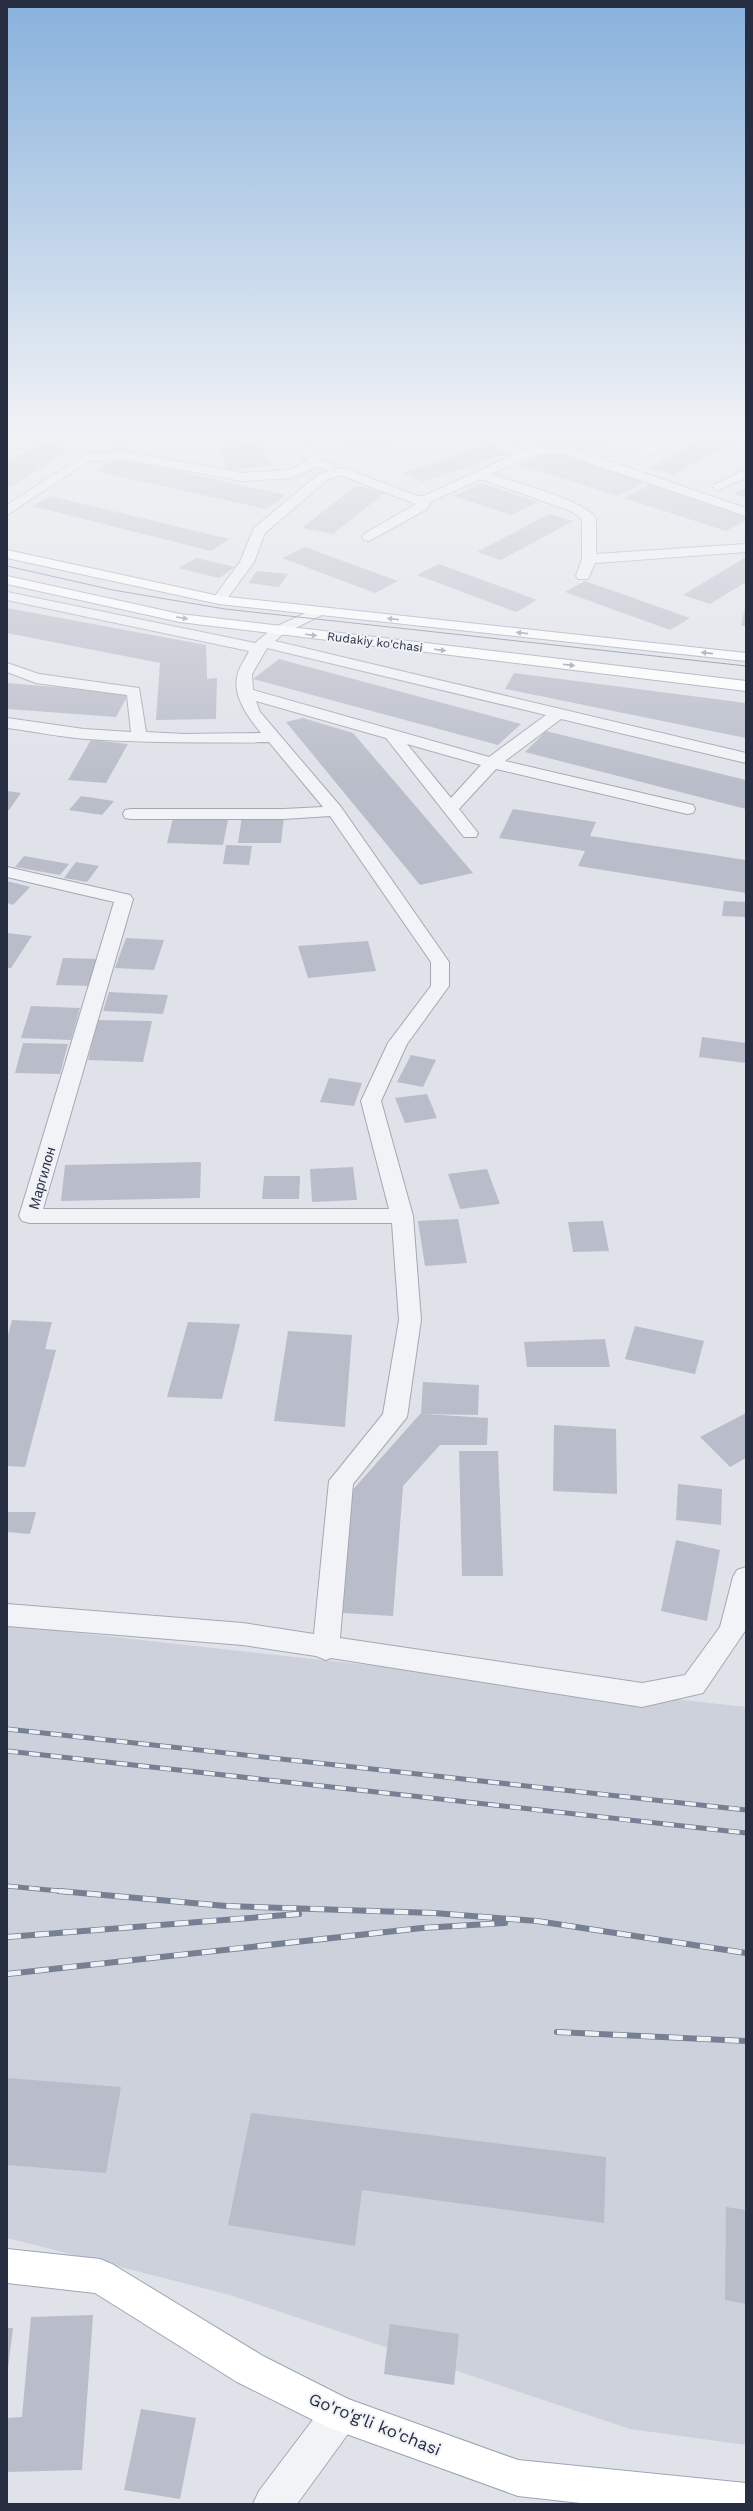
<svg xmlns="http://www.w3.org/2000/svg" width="753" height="2511" font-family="'Work Sans',sans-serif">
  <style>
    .built { fill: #ccd1db }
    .building { fill: #b9bdc9 }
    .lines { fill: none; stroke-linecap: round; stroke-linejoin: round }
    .minor-casing { stroke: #a4a8b3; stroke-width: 2 }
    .major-casing { stroke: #9da5b5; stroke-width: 2 }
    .minor { fill: #f2f3f7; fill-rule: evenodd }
    .major { fill: #fff; fill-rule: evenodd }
    .tram { stroke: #778093; stroke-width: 1 }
    .rail-far1-casing { stroke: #778093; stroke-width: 5 }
    .rail-casing { stroke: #778093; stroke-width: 6 }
    .rail-far1 { stroke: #eef1f6; stroke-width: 3.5; stroke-dasharray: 11; stroke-linecap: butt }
    .rail { stroke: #eef1f6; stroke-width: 4.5; stroke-dasharray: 14; stroke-linecap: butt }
    .oneway { fill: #9396a0 }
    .labels { text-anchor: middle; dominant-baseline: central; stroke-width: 4; stroke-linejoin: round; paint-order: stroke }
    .far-street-label { font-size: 12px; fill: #272e41; stroke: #eef1f6 }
    .street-label { font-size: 14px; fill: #272e41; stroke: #eef1f6 }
    .near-street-label { font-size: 17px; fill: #272e41; stroke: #eef1f6 }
  </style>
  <rect width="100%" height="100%" fill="#dfe2e9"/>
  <path class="built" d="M7,1625L746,1707V2445L630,2429L230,2295L7,2238Z"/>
  <path class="building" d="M110,434H192V435L113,442Z
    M364,434H412V435L362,451L341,442Z
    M589,434H622L591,451L569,444Z
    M711,434L736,440L674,475L650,468Z
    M41,443L72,449L11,487L7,486V461Z
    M259,444L270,466L228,470L218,448Z
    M486,445L506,454L423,482L403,473Z
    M551,450L649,480L618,496L520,465Z
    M117,458L286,495L266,509L95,471Z
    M481,483L538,502L511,515L453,496Z
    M651,484L746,514V520L726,531L624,498Z
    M356,486L386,492L333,534L302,528Z
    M746,487V498L733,494Z
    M50,496L229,539L211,551L32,506Z
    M549,514L573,521L501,560L477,552Z
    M305,547L398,581L375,593L282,558Z
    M746,557V582L710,604L683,595Z
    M196,558L235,567L219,578L178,568Z
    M439,564L537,600L516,612L417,575Z
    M257,571L288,574L279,587L248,583Z
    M585,581L690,618L670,630L565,592Z
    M745,607H746V626H741Z
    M7,608L206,645L207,679L217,678L216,719L156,720L160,663L7,633Z
    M279,659L521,724L498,745L253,679Z
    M514,673L746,703V738L505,689Z
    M7,683L129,693L116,717L7,709Z
    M303,718L353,733L473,873L420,885L286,722Z
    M546,731L746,780V809L525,752Z
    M91,740L128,744L106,783L68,780Z
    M7,791L21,793L9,810H7Z
    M81,796L114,801L102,815L69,810Z
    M513,809L596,822L590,836L746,860V893L578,866L585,851L499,838Z
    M242,816L284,817L281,843H238Z
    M173,818L228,820L223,845L167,843Z
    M226,845L252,846L249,865L223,864Z
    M24,856L69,864L60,875L15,867Z
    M76,862L99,866L87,882L64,878Z
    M7,881L30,887L13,905L7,903Z
    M724,901L746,902V917L722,916Z
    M7,933L32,936L11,968H7Z
    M126,938L164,940L154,970L115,968Z
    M368,941L376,971L308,978L298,946Z
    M63,958L100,959L93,986L56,985Z
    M109,992L168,995L163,1014L103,1011Z
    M31,1006L80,1008L71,1040L21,1038Z
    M98,1020L152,1021L143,1062L88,1060Z
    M702,1037L746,1043V1063L699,1057Z
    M23,1043L68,1044L60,1074L15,1073Z
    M411,1055L436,1060L423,1087L397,1082Z
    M329,1078L362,1083L354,1106L320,1102Z
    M427,1094L437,1118L405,1123L395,1098Z
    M201,1162L200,1198L61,1201L65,1165Z
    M353,1167L357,1200L312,1202L310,1169Z
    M487,1169L500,1204L460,1209L448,1174Z
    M264,1176H300L299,1199H262Z
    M458,1219L467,1263L425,1266L418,1221Z
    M603,1221L609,1251L573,1252L568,1222Z
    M12,1320L52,1322L45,1349L56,1350L25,1467L7,1466V1339Z
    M188,1322L240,1324L222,1399L167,1397Z
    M635,1326L704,1341L695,1374L625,1359Z
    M288,1331L352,1335L345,1427L274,1421Z
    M605,1339L610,1367H527L524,1342Z
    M423,1382L479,1385L478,1415L424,1414L488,1418L487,1445H440L403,1486L393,1616L343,1613L349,1494L421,1413Z
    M746,1413V1458L730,1467L700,1437Z
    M554,1425L616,1429L617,1494L553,1491Z
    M459,1451H498L503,1576H462Z
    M678,1484L722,1489L721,1525L676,1520Z
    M7,1512H36L30,1534L7,1532Z
    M676,1540L720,1550L707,1621L661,1611Z
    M7,2078L121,2087L106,2173L7,2165Z
    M251,2113L606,2157L604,2223L362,2190L355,2246L228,2225Z
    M726,2207L746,2210V2304L725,2300Z
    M93,2315L82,2470L7,2472L8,2418L22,2417L31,2317Z
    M390,2324L459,2334L454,2385L384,2374Z
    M7,2328H13L8,2368H7Z
    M141,2409L196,2418L180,2499L124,2490Z"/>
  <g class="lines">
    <defs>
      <path id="minor" d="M280,434H293L320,459L333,464L334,469L344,468L417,496H424L513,455L471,434H488L524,451L546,446H565L746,508V516L560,453L533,456L491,474C514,482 583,500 596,518V554L746,544V552L595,563L588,579H578L576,576L582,559V519L571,511L481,479L430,502L427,509L369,541L364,540L362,537L364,534L416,504L340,475L327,480L265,533L254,562L224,603L219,604L212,600L240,562L254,528L319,474L329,471L317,467L292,478L242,481L123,459L89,461L7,515V505L86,454L123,451L242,473L289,470L308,461Z
        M672,434H688L643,459L639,460L633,456Z
        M734,434H746V440Z
        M26,439L30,440L32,443L30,446L7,451V443Z
        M746,469V478L718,490L712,486Z
        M7,592L255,643L273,628L319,607L326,611L324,614L283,634L275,641L746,753V763L561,719L505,761L693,805L695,809L693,813L687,814L496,769L459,809L478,833L476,837H464L386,738L256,701L260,712L341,807L449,962V986L407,1044L381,1101L413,1216L421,1320L407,1417L353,1484L340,1638L642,1683L685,1675L720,1627L733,1577L737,1570L746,1567L745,1631L703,1693L642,1707L331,1658L326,1660L316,1656L243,1645L7,1626V1604L243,1623L314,1634L329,1481L383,1414L399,1320L392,1223H30L22,1221L19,1216L114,902L7,877V867L130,895L133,899L43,1209H389L361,1101L388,1043L431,986V962L330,816L284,819H131L125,818L123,814L125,810L131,809H284L323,807L269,742C207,743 147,743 86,739C59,737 33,731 7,728V718L84,729L131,732L127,695L36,683L7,672V663L39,674L139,688L146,732L184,734L261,733C248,717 231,695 238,673C240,666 246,658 249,651L7,600ZM267,648L546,715L489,757L253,690L252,674ZM407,744L481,765L451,798Z
        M340,2396L353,2401L358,2414L353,2427L297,2504H253L259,2491L327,2401Z"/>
      <path id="major" d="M7,550L219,596L746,653V661L219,604L7,558Z
        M7,576L180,614L746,681V691L180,622L7,584Z
        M7,2249L100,2259L112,2264L263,2356L348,2399L518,2460L746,2483V2504H590L518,2496L327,2427L237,2382L95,2293L7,2283Z"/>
    </defs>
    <use href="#minor" class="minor-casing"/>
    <use href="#major" class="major-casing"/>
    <use href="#minor" class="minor"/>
    <use href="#major" class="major"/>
    <path class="tram" d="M7,566L113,590L225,609L746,666"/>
    <defs>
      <path id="rail-far1" d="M7,1729L746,1810
        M7,1751L746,1833
        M7,1886L70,1892"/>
      <path id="rail" d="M59,1891L226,1906L434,1913L537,1921L746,1953
        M7,1937L299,1914
        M7,1974L422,1928L505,1923
        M557,2032L746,2041"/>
    </defs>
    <use href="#rail-far1" class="rail-far1-casing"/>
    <use href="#rail" class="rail-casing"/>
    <use href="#rail-far1" class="rail-far1"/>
    <use href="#rail" class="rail"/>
  </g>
  <defs><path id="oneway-solid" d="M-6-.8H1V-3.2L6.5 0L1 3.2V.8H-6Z"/></defs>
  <g class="oneway">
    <use href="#oneway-solid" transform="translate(182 618) rotate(9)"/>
    <use href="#oneway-solid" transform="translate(393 619) rotate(-174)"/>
    <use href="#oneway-solid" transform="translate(522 633) rotate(-174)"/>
    <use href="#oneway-solid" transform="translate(311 635) rotate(7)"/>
    <use href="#oneway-solid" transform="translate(440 650) rotate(7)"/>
    <use href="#oneway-solid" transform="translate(707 653) rotate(-174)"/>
    <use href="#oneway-solid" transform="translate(569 665) rotate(7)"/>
  </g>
  <linearGradient id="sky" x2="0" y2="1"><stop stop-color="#87b1dc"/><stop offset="0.55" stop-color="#f1f2f5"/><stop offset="1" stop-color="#f1f2f5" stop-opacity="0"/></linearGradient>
  <rect width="753" height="786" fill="url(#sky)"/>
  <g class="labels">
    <g class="far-street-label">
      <text transform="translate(375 642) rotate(7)">Rudakiy ko'chasi</text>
    </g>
    <g class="street-label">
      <text transform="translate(42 1178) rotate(-74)">Маргилон</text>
    </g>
    <g class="near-street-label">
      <text transform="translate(375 2424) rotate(22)">Go'ro'g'li ko'chasi</text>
    </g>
  </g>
  <rect width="753" height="2511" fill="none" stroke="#272e41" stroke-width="16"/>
</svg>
